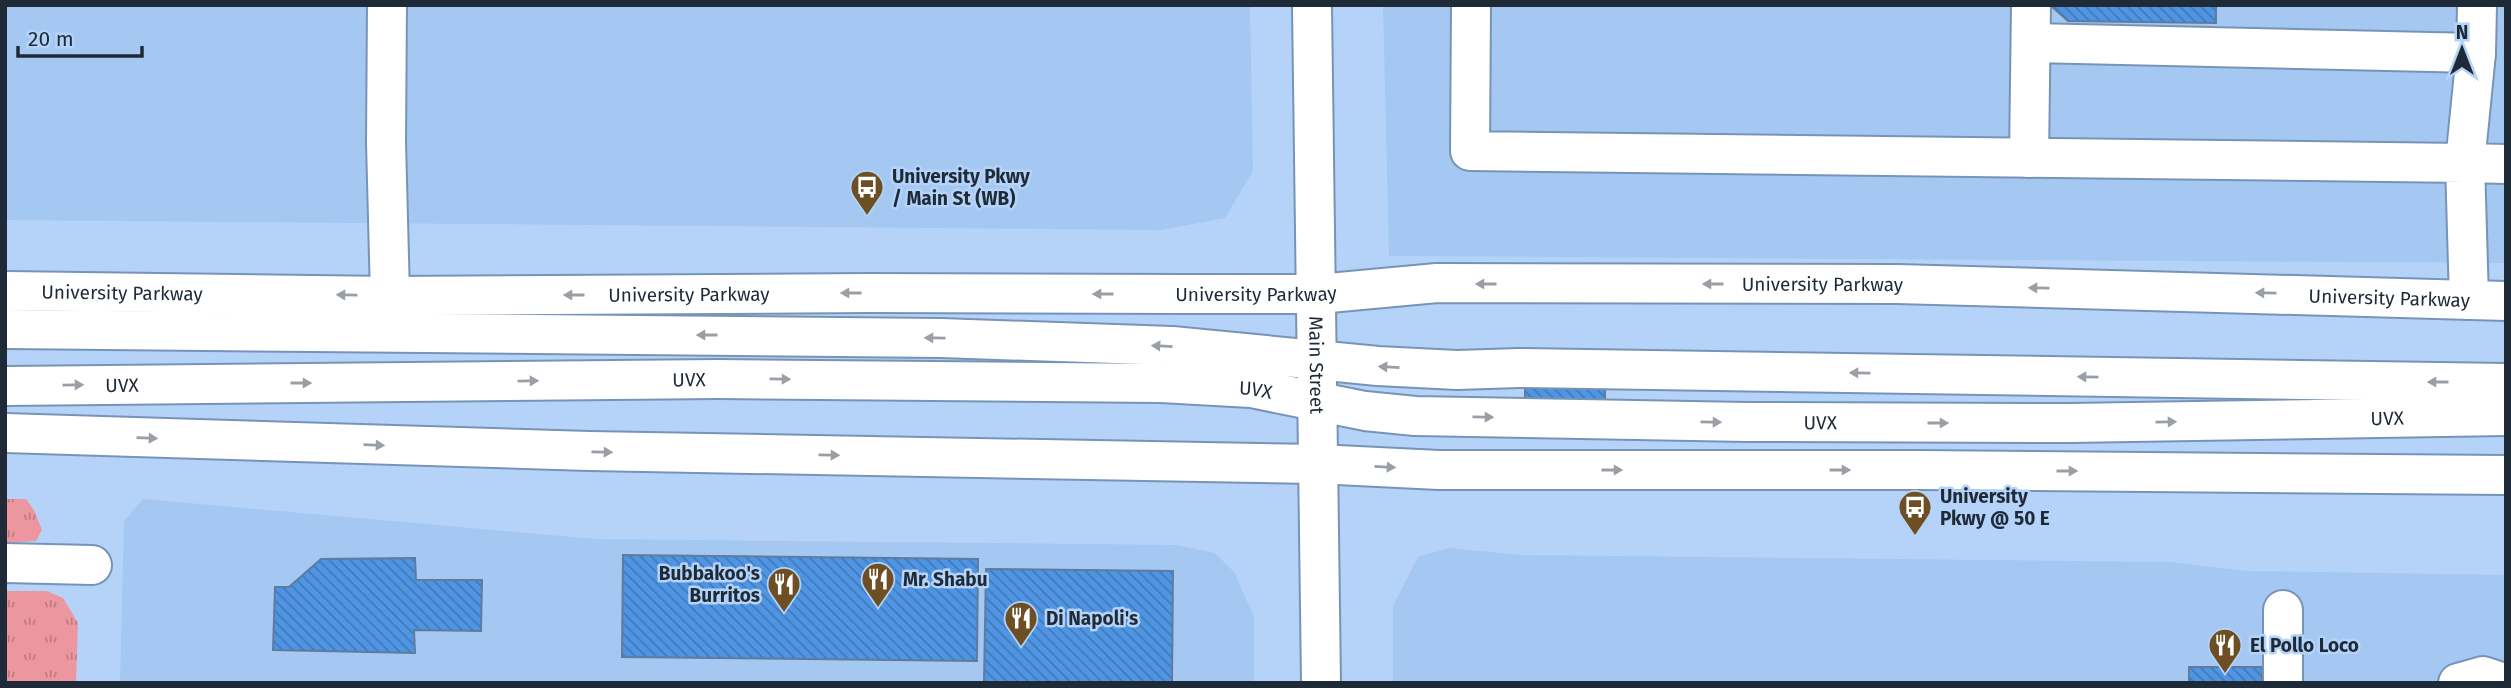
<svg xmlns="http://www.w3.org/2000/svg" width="2511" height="688" font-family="'Fira Sans',sans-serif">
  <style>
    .built { fill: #a4c8f2 }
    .grass { fill: url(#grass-tufts) }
    .building { fill: url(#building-back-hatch); stroke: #5f7b9d; stroke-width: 2 }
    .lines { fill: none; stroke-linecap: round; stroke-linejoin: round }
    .minor-casing { stroke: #7794b6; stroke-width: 42 }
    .major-casing { stroke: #7794b6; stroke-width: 42 }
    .minor { stroke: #fff; stroke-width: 38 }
    .major { stroke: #fff; stroke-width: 38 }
    .oneway { fill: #9a9fa5 }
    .labels { text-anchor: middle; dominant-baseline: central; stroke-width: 5; stroke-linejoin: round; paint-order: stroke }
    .poi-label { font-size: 19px; font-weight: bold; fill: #1e2a38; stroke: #b5d3f8; text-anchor: start }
    .street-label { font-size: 19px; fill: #1e2a38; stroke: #b5d3f8 }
  </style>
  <defs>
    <pattern id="grass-tufts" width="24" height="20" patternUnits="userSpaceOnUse" patternTransform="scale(1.75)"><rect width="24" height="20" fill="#ec969f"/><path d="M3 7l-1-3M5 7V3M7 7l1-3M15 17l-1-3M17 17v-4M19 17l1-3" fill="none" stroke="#bf7b83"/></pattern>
    <pattern id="building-back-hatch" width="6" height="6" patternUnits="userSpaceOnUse" patternTransform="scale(1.75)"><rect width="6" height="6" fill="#4f95e3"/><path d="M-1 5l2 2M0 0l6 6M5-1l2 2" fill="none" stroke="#417ab9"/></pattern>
  </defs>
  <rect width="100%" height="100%" fill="#b5d3f8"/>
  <path class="built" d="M5,5H1250L1253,171L1225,218L1161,230L5,220Z
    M1383,5H2506V263L1389,256Z
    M143,499L596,539L1177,545L1215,553L1234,572L1254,617V683H120L124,521Z
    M1449,548L1521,555L2170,562L2248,571L2506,575V683H1393V606L1418,557Z"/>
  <path class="grass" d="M5,499H26L34,510L42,530L36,541L5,543Z
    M5,591H47L63,598L78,623L76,683H5Z"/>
  <path class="building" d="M2050,5H2216V23L2068,21Z
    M1525,381H1605V406H1525Z
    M623,555L978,559L977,661L622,657Z
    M415,558L416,580H482L481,631L414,630L415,653L273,650L275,587H289L321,559Z
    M986,569L1173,571L1172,683H984Z
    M2189,667H2262V683H2189Z"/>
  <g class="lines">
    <defs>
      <g id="minor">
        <path d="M387,5L386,142L390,296"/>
        <path id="s1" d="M1312,5L1321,683"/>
        <path d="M1471,5L1470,151L2465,163L2469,300"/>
        <path d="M2477,5L2476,53L2465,163L2506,164"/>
        <path d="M2031,43L2476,53"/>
        <path d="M2029,158L2031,5"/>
        <path d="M5,329L941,338L1172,346L1378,366L1457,370L1519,368L2506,383"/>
        <path id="s2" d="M5,386L718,379L1161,383L1251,388L1365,411L1415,416L1747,422L2070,423L2506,416"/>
        <path d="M5,563L92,565"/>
        <path d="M2283,610V683"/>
        <path d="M2458,683L2483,676L2504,683"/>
      </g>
      <g id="major">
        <path id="s3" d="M5,291L390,296L869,293L1185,294H1318L1437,283L1897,284L2506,301"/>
        <path d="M5,433L589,451L1317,464L1439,470H1918L2506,475"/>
      </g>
    </defs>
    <use href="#minor" class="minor-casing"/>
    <use href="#major" class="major-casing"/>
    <use href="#minor" class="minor"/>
    <use href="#major" class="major"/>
  </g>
  <defs><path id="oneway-solid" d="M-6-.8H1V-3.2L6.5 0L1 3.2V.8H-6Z" transform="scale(1.75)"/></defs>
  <g class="oneway">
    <use href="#oneway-solid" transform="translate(1486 284) rotate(-180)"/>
    <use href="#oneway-solid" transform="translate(1713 284) rotate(-180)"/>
    <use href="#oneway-solid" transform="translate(2039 288) rotate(-179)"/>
    <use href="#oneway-solid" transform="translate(851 293) rotate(180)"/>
    <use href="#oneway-solid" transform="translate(2266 293) rotate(-179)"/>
    <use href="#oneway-solid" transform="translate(1103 294) rotate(-180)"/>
    <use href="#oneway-solid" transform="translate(347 295) rotate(-179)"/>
    <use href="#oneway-solid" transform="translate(574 295) rotate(180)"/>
    <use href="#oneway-solid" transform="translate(707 335) rotate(-180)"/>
    <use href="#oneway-solid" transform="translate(935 338) rotate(-179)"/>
    <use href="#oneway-solid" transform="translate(1162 346) rotate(-177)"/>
    <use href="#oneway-solid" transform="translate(1389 367) rotate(-177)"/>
    <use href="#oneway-solid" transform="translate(1860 373) rotate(-179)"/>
    <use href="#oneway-solid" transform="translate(2088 377) rotate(-179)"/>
    <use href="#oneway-solid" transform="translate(780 379) rotate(1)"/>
    <use href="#oneway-solid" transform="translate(528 381) rotate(-1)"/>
    <use href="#oneway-solid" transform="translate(2438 382) rotate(-180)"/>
    <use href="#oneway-solid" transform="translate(301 383)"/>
    <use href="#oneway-solid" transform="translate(73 385) rotate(-1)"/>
    <use href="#oneway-solid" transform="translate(1483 417) rotate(1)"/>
    <use href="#oneway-solid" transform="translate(1711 422) rotate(1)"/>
    <use href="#oneway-solid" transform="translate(2166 422) rotate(-1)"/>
    <use href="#oneway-solid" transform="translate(1938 423)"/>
    <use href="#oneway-solid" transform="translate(147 438) rotate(2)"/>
    <use href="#oneway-solid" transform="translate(374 445) rotate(2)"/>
    <use href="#oneway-solid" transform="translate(602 452) rotate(1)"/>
    <use href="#oneway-solid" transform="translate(829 455) rotate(1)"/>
    <use href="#oneway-solid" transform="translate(1385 467) rotate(3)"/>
    <use href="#oneway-solid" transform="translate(1612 470)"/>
    <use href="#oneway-solid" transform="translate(1840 470)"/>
    <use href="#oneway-solid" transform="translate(2067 471)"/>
  </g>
  <defs>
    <symbol id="bus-pin" viewBox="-11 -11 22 30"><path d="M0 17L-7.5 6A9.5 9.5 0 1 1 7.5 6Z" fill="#6e4f24" stroke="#b5d3f8"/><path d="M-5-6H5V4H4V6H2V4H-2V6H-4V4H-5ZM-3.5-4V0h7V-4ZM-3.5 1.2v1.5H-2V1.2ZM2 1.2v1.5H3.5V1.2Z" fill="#fff"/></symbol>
    <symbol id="restaurant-pin" viewBox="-11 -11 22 30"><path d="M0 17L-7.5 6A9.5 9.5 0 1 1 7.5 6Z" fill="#6e4f24" stroke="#b5d3f8"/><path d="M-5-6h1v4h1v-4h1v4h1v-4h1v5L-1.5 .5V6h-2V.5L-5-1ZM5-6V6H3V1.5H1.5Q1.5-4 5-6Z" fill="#fff"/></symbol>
  </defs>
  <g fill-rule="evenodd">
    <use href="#bus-pin" x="848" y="168" width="38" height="52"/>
    <use href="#bus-pin" x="1896" y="488" width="38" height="52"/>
    <use href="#restaurant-pin" x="859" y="560" width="38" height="52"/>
    <use href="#restaurant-pin" x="765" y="565" width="38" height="52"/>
    <use href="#restaurant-pin" x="1002" y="599" width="38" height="52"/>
    <use href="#restaurant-pin" x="2206" y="626" width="38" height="52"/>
  </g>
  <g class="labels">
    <g class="poi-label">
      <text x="892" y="176">University Pkwy<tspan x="892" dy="22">/ Main St (WB)</tspan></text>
      <text x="1940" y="496">University<tspan x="1940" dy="22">Pkwy @ 50 E</tspan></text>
      <text x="760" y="573" text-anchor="end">Bubbakoo's<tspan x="760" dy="22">Burritos</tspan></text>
      <text x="903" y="579">Mr. Shabu</text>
      <text x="1046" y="618">Di Napoli's</text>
      <text x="2250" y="645">El Pollo Loco</text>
    </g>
    <g class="street-label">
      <text stroke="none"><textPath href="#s3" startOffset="1818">University Parkway</textPath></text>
      <text stroke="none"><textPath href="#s3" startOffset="117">University Parkway</textPath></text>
      <text stroke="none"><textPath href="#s3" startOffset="1251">University Parkway</textPath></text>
      <text stroke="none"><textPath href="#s3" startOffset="684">University Parkway</textPath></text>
      <text stroke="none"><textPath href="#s3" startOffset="2385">University Parkway</textPath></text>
      <text stroke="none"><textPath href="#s1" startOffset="360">Main Street</textPath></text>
      <text stroke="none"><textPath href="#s2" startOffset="684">UVX</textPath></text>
      <text stroke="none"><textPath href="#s2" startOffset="117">UVX</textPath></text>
      <text stroke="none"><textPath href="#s2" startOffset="1251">UVX</textPath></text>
      <text stroke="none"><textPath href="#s2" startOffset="2385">UVX</textPath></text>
      <text stroke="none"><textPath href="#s2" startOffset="1818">UVX</textPath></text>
    </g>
  </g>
  <rect width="2511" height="688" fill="none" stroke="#1e2a38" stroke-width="14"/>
  <g transform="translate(2462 49)" stroke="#b5d3f8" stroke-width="5" paint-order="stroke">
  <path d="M0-5L12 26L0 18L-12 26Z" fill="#1e2a38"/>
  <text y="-10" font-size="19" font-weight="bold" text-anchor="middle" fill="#1e2a38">N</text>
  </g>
  <path d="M18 46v10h124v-10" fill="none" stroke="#1e2a38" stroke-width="3.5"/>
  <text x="28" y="46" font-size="21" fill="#1e2a38" stroke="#b5d3f8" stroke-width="5" paint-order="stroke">20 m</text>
</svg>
